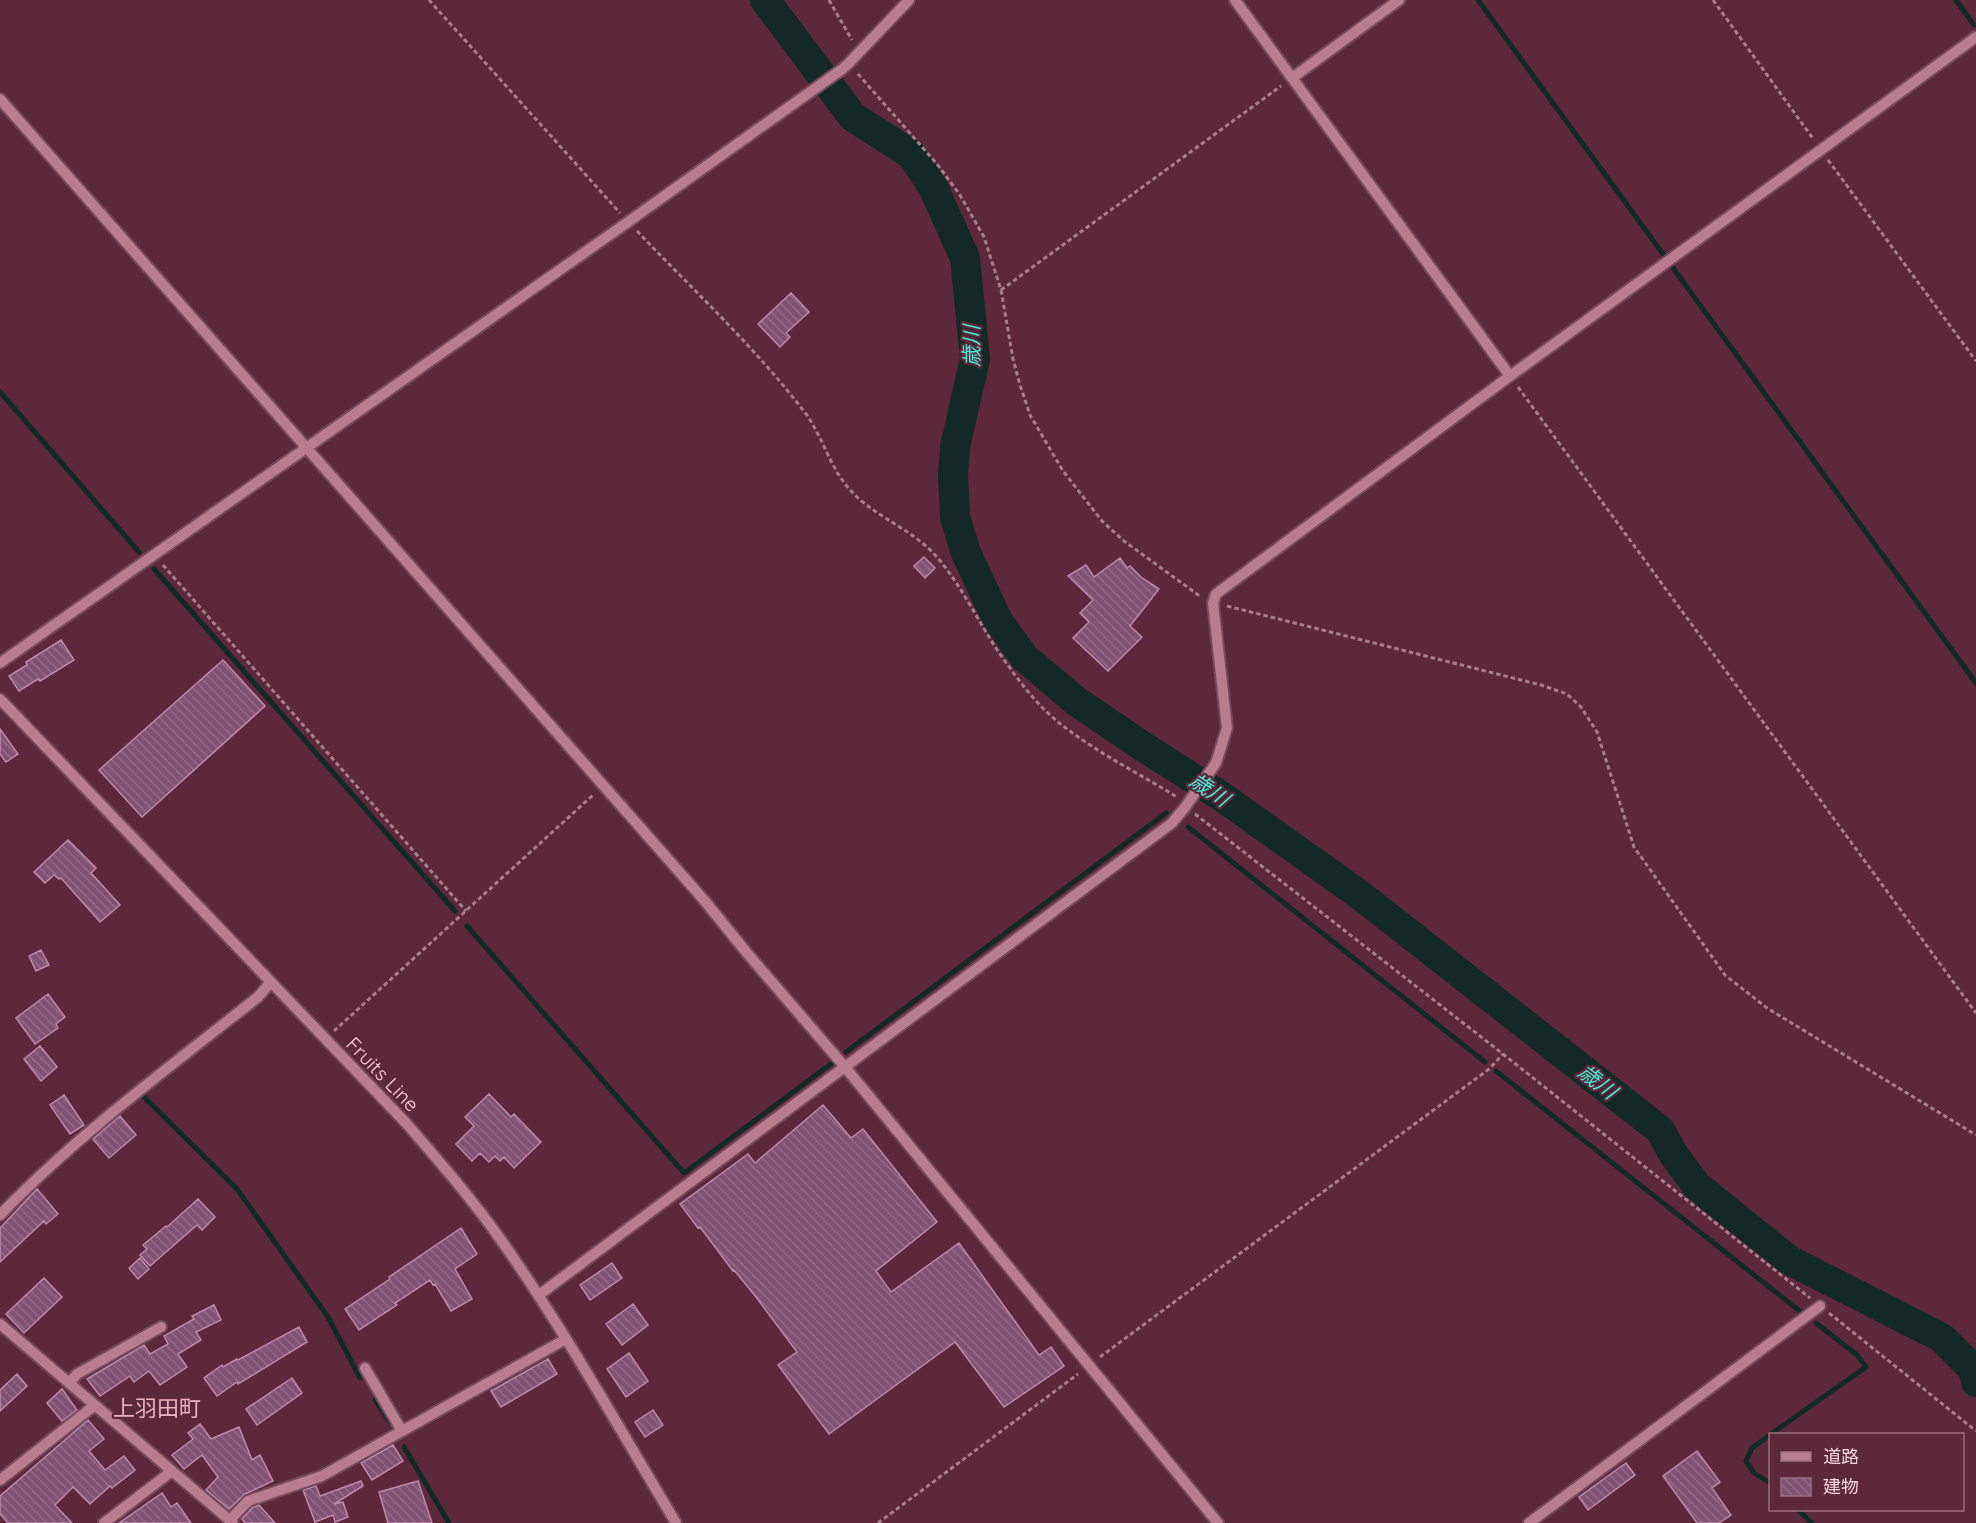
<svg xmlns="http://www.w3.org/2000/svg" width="1976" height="1523" font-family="Quicksand,'Noto Sans JP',sans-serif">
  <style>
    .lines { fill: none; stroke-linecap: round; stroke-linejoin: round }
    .stream { stroke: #122925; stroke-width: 5 }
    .river { stroke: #122925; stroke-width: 30 }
    .building { fill: url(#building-back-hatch); stroke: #bd89ab; stroke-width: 1.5 }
    .minor-casing { stroke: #764a5a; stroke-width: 14 }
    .path { stroke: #a87e8a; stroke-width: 3; stroke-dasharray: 4.5 3; stroke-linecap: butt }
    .minor { stroke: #b97d8f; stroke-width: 10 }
    .labels { text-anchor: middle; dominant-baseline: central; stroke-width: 4.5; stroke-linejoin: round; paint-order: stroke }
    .street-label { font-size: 20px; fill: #f6d5dd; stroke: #5d293a }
    .water-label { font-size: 21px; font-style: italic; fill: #41f1d7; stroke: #5d293a }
    .quarter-label { font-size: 22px; fill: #f1b1c3; stroke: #5d293a }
  </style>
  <defs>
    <pattern id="building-back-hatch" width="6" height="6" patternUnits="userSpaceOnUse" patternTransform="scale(1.5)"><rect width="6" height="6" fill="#815271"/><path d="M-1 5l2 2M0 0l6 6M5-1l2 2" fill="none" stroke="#936a85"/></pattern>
  </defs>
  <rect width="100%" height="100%" fill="#5d293a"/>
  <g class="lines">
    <path class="stream" d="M1478,0L1663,254
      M1956,0L1974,25
      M1673,268L1976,683
      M0,392L139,552
      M154,569L455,911
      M1188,827L1485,1062
      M467,926L684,1173L832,1063
      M846,1052L1166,813
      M1496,1071L1801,1312
      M143,1096L237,1189L328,1317L360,1378
      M375,1400L390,1422
      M1771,1434L1866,1367L1857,1355L1816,1323
      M1770,1435L1752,1448L1746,1461L1754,1473L1770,1483
      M404,1447L449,1523
      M1798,1510L1812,1523"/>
    <path class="river" d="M765,0L853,117L911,154L933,187L965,258L975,359L955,447L953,475L955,517L966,553L998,621L1025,658L1076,701L1142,746L1221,796L1360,895L1660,1130L1674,1155L1697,1186L1789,1260L1942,1338L1973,1369L1976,1382"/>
  </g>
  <path class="building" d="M791,293L809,312L786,333L790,337L780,347L758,324Z
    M924,557L935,568L925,578L914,566Z
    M1120,558L1127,568L1130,566L1141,577L1159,589L1130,626L1142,637L1108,671L1073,638L1089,622L1080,613L1093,600L1068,576L1086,565L1094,577Z
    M61,640L74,660L40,681L38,679L19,691L9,676L27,665L26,662Z
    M223,660L265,706L142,817L99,770Z
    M0,729L18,754L6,762L0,754Z
    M68,840L96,868L91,873L120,905L100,922L61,878L59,879L54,875L45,883L34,872Z
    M41,950L49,965L36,971L29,956Z
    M48,994L65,1017L56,1024L58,1028L35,1044L16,1018Z
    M40,1046L57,1067L41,1081L24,1059Z
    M489,1094L511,1117L514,1114L541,1142L514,1168L504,1157L500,1161L495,1156L489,1162L480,1153L472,1161L456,1144L474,1126L465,1117Z
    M64,1095L84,1125L70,1134L50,1105Z
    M823,1105L851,1138L863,1129L937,1222L876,1271L891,1292L959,1243L1039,1355L1051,1347L1064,1366L1004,1407L955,1342L829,1434L778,1365L797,1352L756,1297L734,1270L733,1271L700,1227L698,1228L680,1204L748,1154L755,1163Z
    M120,1116L136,1135L109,1158L93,1139Z
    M37,1189L58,1214L46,1224L44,1221L0,1262V1228Z
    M198,1199L215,1217L202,1230L197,1225L150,1266L140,1255L147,1249L143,1245L166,1226L167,1227Z
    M461,1228L477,1254L455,1269L472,1299L451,1311L435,1284L433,1285L430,1280L395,1303L397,1305L359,1330L345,1309L390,1279L389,1277Z
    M140,1258L149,1269L138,1279L129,1268Z
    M612,1263L622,1278L590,1300L580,1285Z
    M44,1278L62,1297L24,1333L6,1314Z
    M633,1304L648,1325L622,1345L606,1324Z
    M214,1305L221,1320L196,1332L201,1340L178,1354L187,1367L160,1385L149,1371L134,1382L130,1376L100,1396L87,1379L144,1345L150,1354L168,1344L164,1336L194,1319L192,1316Z
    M299,1327L307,1342L238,1384L237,1382L217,1396L204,1378L222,1365L223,1367L237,1359L238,1360Z
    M629,1353L648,1381L626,1397L607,1369Z
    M548,1359L557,1374L501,1407L491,1391Z
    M17,1374L27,1386L0,1411V1390Z
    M292,1378L302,1393L257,1425L246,1409Z
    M62,1389L77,1410L62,1421L47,1403Z
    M653,1410L663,1425L645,1437L635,1422Z
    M88,1420L104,1439L89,1451L105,1470L124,1456L135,1470L112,1488L110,1486L90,1504L73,1487L55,1505L72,1523H8L0,1514V1496Z
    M200,1424L211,1439L239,1427L252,1460L260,1455L273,1481L245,1494L229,1509L206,1490L218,1477L202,1455L184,1469L172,1455L193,1439L188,1433Z
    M393,1445L403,1461L372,1480L361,1463Z
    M1697,1451L1720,1482L1712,1488L1731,1515L1719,1523H1697L1663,1476Z
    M1626,1463L1635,1475L1588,1510L1579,1497Z
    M361,1481L363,1486L334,1504L343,1502L348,1517L335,1522L333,1515L315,1522L303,1490L316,1486L320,1496Z
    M418,1481L432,1523H388L379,1492Z
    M162,1493L171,1507L177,1503L191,1523H119Z
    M259,1505L275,1523H245L242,1519L252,1508Z"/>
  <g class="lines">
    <defs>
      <path id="minor" d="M1235,0L1510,376
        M1292,78L1399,0
        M0,99L704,900L747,953L845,1067L1218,1523
        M0,663L628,222L841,70L848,64L909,0
        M0,699L406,1123C439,1161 472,1199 501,1240C565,1331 619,1428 676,1523
        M0,1215C77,1135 171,1066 258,997L270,983
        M539,1295L1172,823L1186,806L1216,763L1227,728L1213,603L1216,594L1510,376L1976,37
        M0,1324L233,1523
        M365,1368L402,1431
        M69,1383L77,1374L161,1327
        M0,1480L95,1405
        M230,1520L248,1501L322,1476L566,1339
        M104,1523L172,1471
        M1529,1523L1820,1306"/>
    </defs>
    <use href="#minor" class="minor-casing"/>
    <path class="path" d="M429,0L620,213
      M829,0L852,40
      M1713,0L1814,140
      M858,74L937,164L960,195L984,237L1001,290L1013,359L1020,385L1030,415L1063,471L1102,521L1124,541L1201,597
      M1828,160L1976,361
      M637,231C694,291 756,348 806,414C822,436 829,464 846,485C869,515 910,527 935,555C964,587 983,633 1010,668C1024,688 1040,707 1058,722C1094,751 1138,773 1177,797
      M1001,290L1281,86
      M1518,387L1976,1013
      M163,565L466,911
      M1227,606L1541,685L1567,694L1581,707L1597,732L1634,847L1725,975L1767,1008L1976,1135
      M1195,814L1503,1054L1810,1298
      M334,1031L593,795
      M1829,1313L1976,1431
      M1100,1357L1489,1069L1503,1054
      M878,1523L1078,1374"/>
    <use href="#minor" class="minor"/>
  </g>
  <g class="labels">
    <g class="street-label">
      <text transform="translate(383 1074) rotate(46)">Fruits Line</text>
    </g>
    <g class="water-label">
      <text transform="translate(971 346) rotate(-90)">歳川</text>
      <text transform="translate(1210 789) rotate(34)">歳川</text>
      <text transform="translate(1598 1081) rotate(38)">歳川</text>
    </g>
    <g class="quarter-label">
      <text x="157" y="1408">上羽田町</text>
    </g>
  </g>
  <rect x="1769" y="1433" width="195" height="78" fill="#5d293a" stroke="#9a6e7b" stroke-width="1.5"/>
  <rect x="1781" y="1452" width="30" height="9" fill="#b97d8f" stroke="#9a6e7b" stroke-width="1.5"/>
  <text x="1823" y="1463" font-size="18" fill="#f6d5dd">道路</text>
  <rect x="1781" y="1478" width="30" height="18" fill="url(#building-back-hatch)" stroke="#9a6e7b" stroke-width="1.5"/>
  <text x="1823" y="1493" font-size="18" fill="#f6d5dd">建物</text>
</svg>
